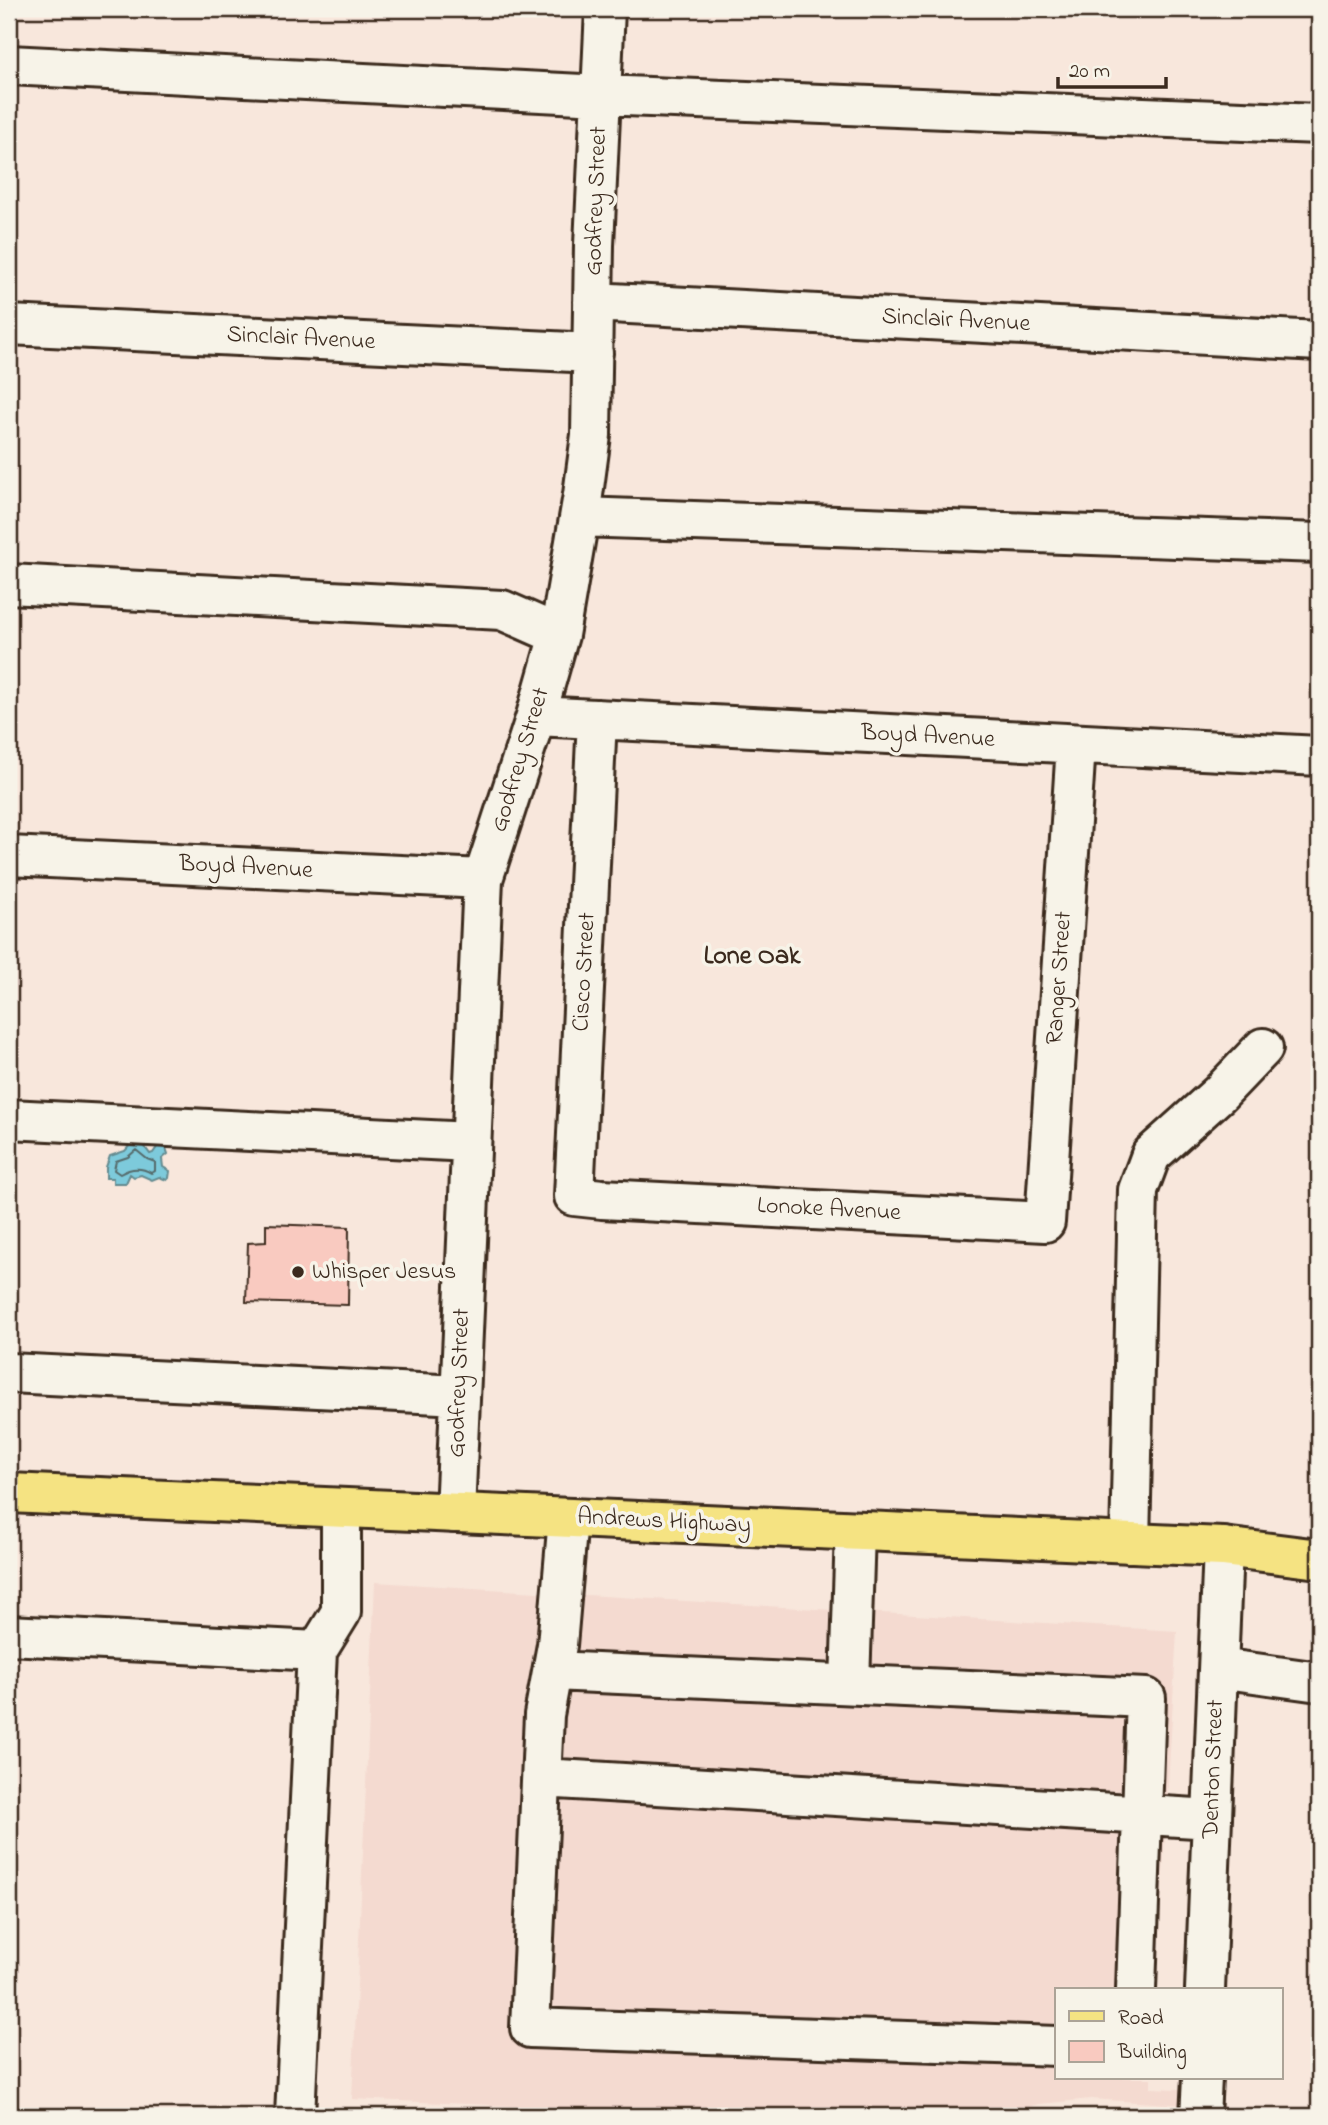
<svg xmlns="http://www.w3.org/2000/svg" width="1328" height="2125" font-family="'Indie Flower',sans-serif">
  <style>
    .built { fill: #f4dad0 }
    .water { fill: #7dcadb; stroke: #638a8f; stroke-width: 2 }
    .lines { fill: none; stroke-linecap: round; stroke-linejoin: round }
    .shore { stroke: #556a6a; stroke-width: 2 }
    .building { fill: #f9cac0; stroke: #3b2a1e; stroke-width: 2 }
    .minor-casing { stroke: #3b2a1e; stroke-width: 44 }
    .major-casing { stroke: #3b2a1e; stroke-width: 44 }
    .minor { stroke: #f7f3e8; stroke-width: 38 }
    .major { stroke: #f5e382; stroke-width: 38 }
    .poi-dot { fill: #3b2a1e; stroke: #f7f3e8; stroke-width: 2.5 }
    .labels { text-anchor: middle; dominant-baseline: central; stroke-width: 7; stroke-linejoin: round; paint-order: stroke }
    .street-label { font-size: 24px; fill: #3b2a1e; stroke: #f7f3e8 }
    .poi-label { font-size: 24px; fill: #3b2a1e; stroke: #f7f3e8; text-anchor: start }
    .neighbourhood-label { font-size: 26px; font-weight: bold; fill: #3b2a1e; stroke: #f7f3e8 }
  </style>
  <rect width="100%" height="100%" fill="#f8e7dc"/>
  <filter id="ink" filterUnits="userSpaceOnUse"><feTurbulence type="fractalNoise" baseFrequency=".0143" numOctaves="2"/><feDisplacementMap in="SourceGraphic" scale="14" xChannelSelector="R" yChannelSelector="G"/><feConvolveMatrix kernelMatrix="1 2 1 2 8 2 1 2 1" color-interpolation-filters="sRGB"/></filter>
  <g filter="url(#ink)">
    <path class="built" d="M375,1582L1177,1631L1156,1990H1057V2078H1151V2088L1200,2090V2106L1091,2099L1039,2104L993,2116H739L352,2099Z"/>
    <path class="water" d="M132,1143L144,1146L150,1154L153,1153L158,1146L166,1148L168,1154L162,1159L163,1167L170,1171L169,1178L167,1180L159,1177L152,1180L141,1175L134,1177L130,1174L126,1183H113V1178H106V1167L110,1156L125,1151Z"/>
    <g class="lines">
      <path class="shore" d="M136,1150L147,1159L155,1162V1171L151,1173C140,1166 130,1168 120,1174L114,1170L116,1161L128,1157Z"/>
    </g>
    <path class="building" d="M266,1224L349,1227L348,1305L246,1302L248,1243L266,1242Z"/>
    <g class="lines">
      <defs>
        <path id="minor" d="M9,65L601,95L1319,124
          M593,302L1319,341
          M9,325L593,353
          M580,517L1319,543
          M9,584L502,610L559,635
          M536,716L1319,756
          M597,719L574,1196L602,1199L1045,1222L1076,745
          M9,856L483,879
          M9,1119L470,1142
          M9,1373L460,1395
          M455,1513L483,879L536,716L559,635L583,495L591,435L594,245L605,9
          M568,1518L557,1645L544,1715L530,2028L1057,2046
          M1130,1543L1138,1190L1151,1155L1219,1094L1263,1048
          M9,1635L317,1651L295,2116
          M317,1651L341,1612V1508
          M1219,1668L1319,1682
          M553,1671L1146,1698L1136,1990
          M850,1684L855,1531
          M542,1778L1212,1819
          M1205,1990L1223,1547
          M1200,2116L1202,2078"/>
        <path id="major" d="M9,1493L1223,1547L1319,1559"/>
      </defs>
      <use href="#minor" class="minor-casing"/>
      <use href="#major" class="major-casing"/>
      <use href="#minor" class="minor"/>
      <use href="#major" class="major"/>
    </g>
  </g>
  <circle class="poi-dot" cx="298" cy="1272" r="7"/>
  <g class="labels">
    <g class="street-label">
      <text transform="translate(597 201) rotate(-88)">Godfrey Street</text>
      <text transform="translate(956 321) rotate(3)">Sinclair Avenue</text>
      <text transform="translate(301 339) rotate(3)">Sinclair Avenue</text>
      <text transform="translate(928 737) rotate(3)">Boyd Avenue</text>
      <text transform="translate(521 760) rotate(-73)">Godfrey Street</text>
      <text transform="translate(246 868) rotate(3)">Boyd Avenue</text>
      <text transform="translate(585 972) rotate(-87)">Cisco Street</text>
      <text transform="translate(1060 978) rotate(-86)">Ranger Street</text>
      <text transform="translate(829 1210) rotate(3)">Lonoke Avenue</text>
      <text transform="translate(460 1383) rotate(-88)">Godfrey Street</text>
      <text transform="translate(664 1522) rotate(3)">Andrews Highway</text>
      <text transform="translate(1214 1769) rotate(-88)">Denton Street</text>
    </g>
    <g class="poi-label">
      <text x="312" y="1272">Whisper Jesus</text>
    </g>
    <g class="neighbourhood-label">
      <text x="752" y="957">Lone Oak</text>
    </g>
  </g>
  <rect width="1328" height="2125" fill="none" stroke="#f7f3e8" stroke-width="35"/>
  <rect x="18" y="18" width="1293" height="2090" fill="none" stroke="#3b2a1e" stroke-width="2.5" filter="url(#ink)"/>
  <rect x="1055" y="1988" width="228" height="91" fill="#f7f3e8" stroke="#aca397" stroke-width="2"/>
  <rect x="1069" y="2011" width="35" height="10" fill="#f5e382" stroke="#aca397" stroke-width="2"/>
  <text x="1118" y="2024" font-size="21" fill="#3b2a1e">Road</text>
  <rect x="1069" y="2041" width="35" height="21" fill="#f9cac0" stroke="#aca397" stroke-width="2"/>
  <text x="1118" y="2058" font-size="21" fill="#3b2a1e">Building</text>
  <path d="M1058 77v10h108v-10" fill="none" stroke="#3b2a1e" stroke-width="3.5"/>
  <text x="1069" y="77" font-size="21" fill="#3b2a1e" stroke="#f7f3e8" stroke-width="5" paint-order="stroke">20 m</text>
</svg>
